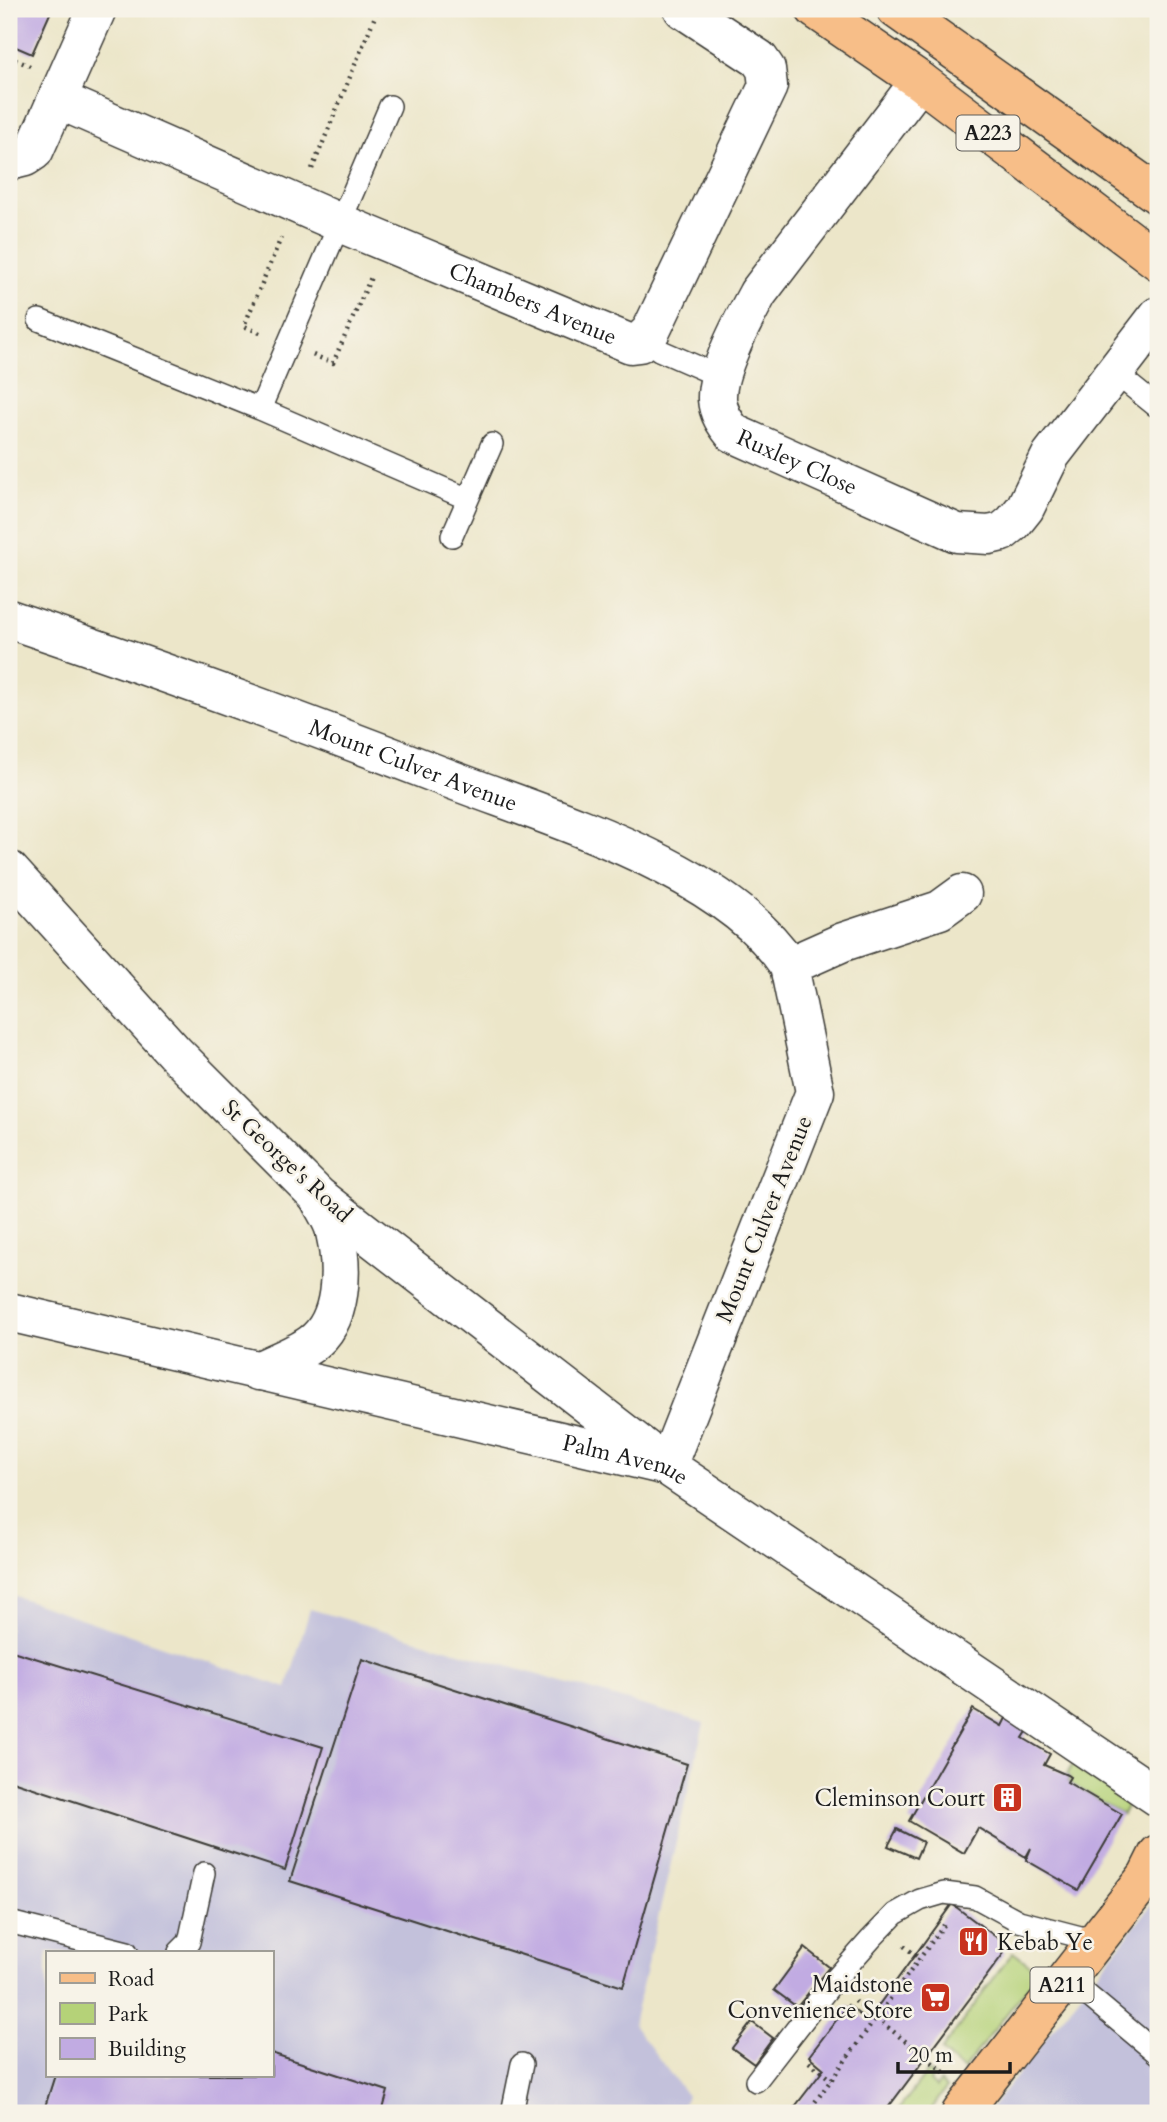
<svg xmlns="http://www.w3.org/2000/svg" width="1167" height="2122" font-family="Cardo,serif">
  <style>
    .industrial { fill: #c3c1db; fill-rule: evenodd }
    .green { fill: #b5d278; stroke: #68774a; stroke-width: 2 }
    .building { fill: #c1abe2 }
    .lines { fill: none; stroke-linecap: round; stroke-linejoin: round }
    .lane-casing { stroke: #3b3a36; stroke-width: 24 }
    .street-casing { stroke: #3b3a36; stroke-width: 41 }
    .primary-casing { stroke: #3b3a36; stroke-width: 41 }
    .path { stroke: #3b3a36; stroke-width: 4.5; stroke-dasharray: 2 5; stroke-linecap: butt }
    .lane { stroke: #fff; stroke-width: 21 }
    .street { stroke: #fff; stroke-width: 38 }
    .primary { stroke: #f7be88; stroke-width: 38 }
    .labels { text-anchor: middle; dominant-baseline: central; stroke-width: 5; stroke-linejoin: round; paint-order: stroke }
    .shield { fill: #f7f3e8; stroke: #5e5c59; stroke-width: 2 }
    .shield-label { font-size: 21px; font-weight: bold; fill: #1c1c1c }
    .street-label { font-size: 23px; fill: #1c1c1c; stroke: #f7f3e8 }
    .poi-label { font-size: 23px; fill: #1c1c1c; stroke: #f7f3e8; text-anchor: end }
  </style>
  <rect width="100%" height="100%" fill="#f7f3e8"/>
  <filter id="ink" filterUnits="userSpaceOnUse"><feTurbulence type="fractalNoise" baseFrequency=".0143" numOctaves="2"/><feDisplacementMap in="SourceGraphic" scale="14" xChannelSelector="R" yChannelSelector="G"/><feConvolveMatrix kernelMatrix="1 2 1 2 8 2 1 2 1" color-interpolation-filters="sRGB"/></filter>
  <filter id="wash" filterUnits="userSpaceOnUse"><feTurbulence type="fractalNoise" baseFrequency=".00686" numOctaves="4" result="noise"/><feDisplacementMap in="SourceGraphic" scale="28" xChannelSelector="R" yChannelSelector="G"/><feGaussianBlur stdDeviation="1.57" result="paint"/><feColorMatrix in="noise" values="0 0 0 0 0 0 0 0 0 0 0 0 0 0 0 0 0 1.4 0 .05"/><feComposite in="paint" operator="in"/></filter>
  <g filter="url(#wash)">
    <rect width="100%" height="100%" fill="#ece6c9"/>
    <path class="industrial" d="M9,1594L287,1688L310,1609L704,1723L633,2024L687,2096L680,2113H9ZM47,1952H271V2075H47Z
      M1158,1897V2113H987Z"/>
    <path class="green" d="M1079,1754L1134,1791L1122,1814L1067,1782L1070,1777L1067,1775Z
      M1013,1952L1039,1972L963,2070L941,2051Z
      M928,2071L934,2076L930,2081L936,2087L940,2082L946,2088L929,2113H896Z"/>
    <g id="blocks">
      <path class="building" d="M9,9H52L32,54L9,44Z
        M9,1650L323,1747L285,1870L9,1780Z
        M362,1659L687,1764L623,1987L290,1881Z
        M973,1709L1002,1726L1006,1718L1028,1730L1023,1738L1050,1754L1044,1765L1067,1775L1070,1777L1067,1782L1122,1814L1078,1890L1026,1860L1031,1848L1026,1857L978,1828L964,1853L909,1821Z
        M897,1829L923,1842L916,1858L888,1846Z
        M952,1904L1004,1943V1953L884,2113H790L824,2069L809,2056L828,2031L848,2005L867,2021Z
        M805,1948L829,1967L797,2007L774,1990Z
        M752,2022L773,2038L754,2064L732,2048Z
        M271,2053L388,2091L382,2113H43L55,2075H271Z"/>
    </g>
  </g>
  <g filter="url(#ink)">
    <use href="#blocks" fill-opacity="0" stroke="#3b3a36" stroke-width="2"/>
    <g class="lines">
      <defs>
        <path id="lane" d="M39,320L260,409L468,499
          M646,338L659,350L721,377
          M1114,372L1156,406
          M260,409L390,106
          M452,536L492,444
          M9,1922L127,1952
          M179,1952L189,1942L204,1873
          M1067,1978L1158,2054
          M756,2081L832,1983L871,1939L895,1914L920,1900L944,1893L975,1897L1019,1921L1096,1941
          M512,2113L522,2064"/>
        <g id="street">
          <path id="s1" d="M920,81L758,293C744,319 716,370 717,399C718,413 725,423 733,433L957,533L989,535L1002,532L1013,523L1025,508L1051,455L1158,316"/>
          <path id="s2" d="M57,99L340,223L631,344L639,343L651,331L768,86L766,69L759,59L683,9"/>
          <path d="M9,161L25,157L34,151L97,9"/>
          <path id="s3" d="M9,619C154,668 298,720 442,776C549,818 725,867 789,966L815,1092L667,1466L318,1196L175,1053L9,870"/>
          <path d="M789,966L843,942L940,910L962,894"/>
          <path id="s4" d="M9,1312L667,1466L1158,1797"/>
          <path d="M258,1371C275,1362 296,1355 311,1344C344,1321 343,1267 335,1232C333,1221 324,1209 319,1198"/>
        </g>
        <path id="primary" d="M815,9L920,81L1158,261
          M896,9L1158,195
          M961,2113L1147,1876L1158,1854"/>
      </defs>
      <use href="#lane" class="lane-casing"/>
      <use href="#street" class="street-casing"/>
      <use href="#primary" class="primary-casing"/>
      <path class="path" d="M9,57L30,66
        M312,169L378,9
        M260,333L244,326L281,238
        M313,355L333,363L372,275
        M904,1946L919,1958
        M855,2001L944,2072
        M809,2062L831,2080
        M807,2113L944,1925"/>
      <use href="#lane" class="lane"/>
      <use href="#street" class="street"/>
      <use href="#primary" class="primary"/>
    </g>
  </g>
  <defs>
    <symbol id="building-square" viewBox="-11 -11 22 22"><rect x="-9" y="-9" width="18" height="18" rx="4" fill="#c8321e" stroke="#f7f3e8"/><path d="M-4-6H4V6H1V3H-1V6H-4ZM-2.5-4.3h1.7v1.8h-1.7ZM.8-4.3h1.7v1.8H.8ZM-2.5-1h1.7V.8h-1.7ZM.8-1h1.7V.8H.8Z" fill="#fff"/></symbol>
    <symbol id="restaurant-square" viewBox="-11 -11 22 22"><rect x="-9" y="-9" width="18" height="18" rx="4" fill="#c8321e" stroke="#f7f3e8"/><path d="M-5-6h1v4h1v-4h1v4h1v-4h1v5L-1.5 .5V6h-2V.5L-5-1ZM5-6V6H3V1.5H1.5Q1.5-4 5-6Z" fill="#fff"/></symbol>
    <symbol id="supermarket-square" viewBox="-11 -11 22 22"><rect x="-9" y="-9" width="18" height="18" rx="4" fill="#c8321e" stroke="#f7f3e8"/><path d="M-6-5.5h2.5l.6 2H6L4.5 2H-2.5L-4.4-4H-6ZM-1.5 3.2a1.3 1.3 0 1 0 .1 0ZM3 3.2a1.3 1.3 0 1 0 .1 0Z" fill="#fff"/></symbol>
  </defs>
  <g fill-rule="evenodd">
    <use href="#building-square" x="990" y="1780" width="35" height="35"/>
    <use href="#restaurant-square" x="956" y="1924" width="35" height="35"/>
    <use href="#supermarket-square" x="918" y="1980" width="35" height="35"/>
  </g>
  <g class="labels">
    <g class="shield">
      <rect x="956.5" y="115.5" width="63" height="35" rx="5"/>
      <rect x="1030.5" y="1967.5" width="63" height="35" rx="5"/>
    </g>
    <g class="shield-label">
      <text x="988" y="133">A223</text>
      <text x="1062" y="1985">A211</text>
    </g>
    <g class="street-label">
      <text stroke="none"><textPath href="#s2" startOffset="518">Chambers Avenue</textPath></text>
      <text stroke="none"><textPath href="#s1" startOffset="490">Ruxley Close</textPath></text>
      <text stroke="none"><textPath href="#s3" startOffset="430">Mount Culver Avenue</textPath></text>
      <text transform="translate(287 1161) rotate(43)">St George's Road</text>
      <text transform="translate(764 1219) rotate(-68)">Mount Culver Avenue</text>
      <text stroke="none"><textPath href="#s4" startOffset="634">Palm Avenue</textPath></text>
    </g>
    <g class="poi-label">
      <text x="985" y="1798">Cleminson Court</text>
      <text x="997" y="1942" text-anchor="start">Kebab Ye</text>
      <text x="913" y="1984">Maidstone<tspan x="913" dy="26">Convenience Store</tspan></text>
    </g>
  </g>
  <rect width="1167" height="2122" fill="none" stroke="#f7f3e8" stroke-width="35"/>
  <rect x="46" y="1951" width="228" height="126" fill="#f7f3e8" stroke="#9f9d96" stroke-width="2"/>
  <rect x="60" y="1973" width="35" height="10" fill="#f7be88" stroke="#9f9d96" stroke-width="2"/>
  <text x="108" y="1986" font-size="21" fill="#1c1c1c">Road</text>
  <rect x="60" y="2003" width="35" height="21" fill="#b5d278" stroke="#9f9d96" stroke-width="2"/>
  <text x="108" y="2021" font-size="21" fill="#1c1c1c">Park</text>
  <rect x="60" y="2038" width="35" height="21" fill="#c1abe2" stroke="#9f9d96" stroke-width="2"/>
  <text x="108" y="2056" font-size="21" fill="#1c1c1c">Building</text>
  <path d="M898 2062v10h112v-10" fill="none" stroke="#1c1c1c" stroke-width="3.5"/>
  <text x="908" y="2062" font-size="21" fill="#1c1c1c" stroke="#f7f3e8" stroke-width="5" paint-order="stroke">20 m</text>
</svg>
